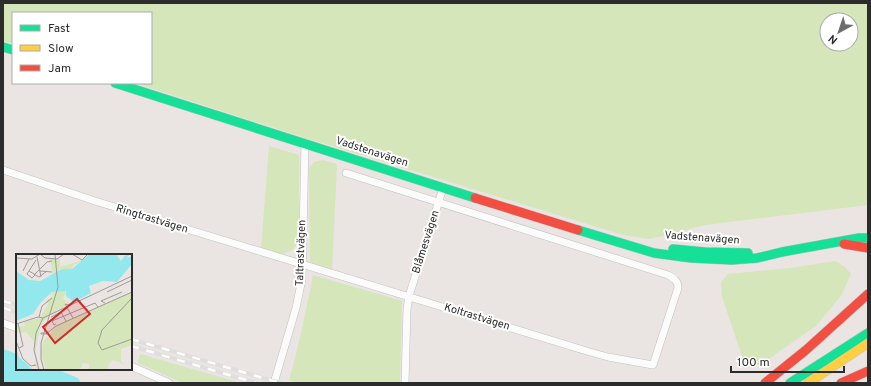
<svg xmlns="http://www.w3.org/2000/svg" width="871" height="386" font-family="Overpass,sans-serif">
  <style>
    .green { fill: #d4e6ba; fill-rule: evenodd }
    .water { fill: #93e8ee }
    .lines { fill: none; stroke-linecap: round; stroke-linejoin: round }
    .street-casing { stroke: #c2c1c1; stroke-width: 8 }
    .fast-casing { stroke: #c2c1c1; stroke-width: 10 }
    .slow-casing { stroke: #c2c1c1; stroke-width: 10 }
    .jam-casing { stroke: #c2c1c1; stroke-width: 10 }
    .street { stroke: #fcfbfb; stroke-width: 7 }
    .fast { stroke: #16e098; stroke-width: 9 }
    .slow { stroke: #ffcf43; stroke-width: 9 }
    .jam { stroke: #f24e42; stroke-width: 9 }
    .rail-casing { stroke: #dededf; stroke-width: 4 }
    .rail { stroke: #fff; stroke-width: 2.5; stroke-dasharray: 8; stroke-linecap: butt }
    .labels { text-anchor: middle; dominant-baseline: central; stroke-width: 4; stroke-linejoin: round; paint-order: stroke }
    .street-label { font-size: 11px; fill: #2c2c2c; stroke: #fff }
    .inset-road { fill: none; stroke: #9e9b99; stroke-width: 1 }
    .view { fill: #d62828; fill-opacity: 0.15; stroke: #d62828; stroke-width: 2 }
    .inset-edge { fill: none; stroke: #2c2c2c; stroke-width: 2 }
  </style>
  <rect width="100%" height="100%" fill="#eae5e2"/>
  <path class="green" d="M3,3H868V205L705,225L672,234L649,239L623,235L306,138L135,83H151V13H13V44L3,41ZM827,20H851V44H827Z
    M269,146L299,155V242L292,250L283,254L261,249Z
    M323,160L337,164L332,271L310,263L309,169L314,162Z
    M836,261L845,267L851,274L841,296L816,326L760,365L744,362L722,297L721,282L728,274L790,268Z
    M313,275L402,301L400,383H299L289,380C299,346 306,311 313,275Z
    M140,354L241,383H183L138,363Z"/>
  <path class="water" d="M3,349L17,354V369H56L78,378L81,383H3Z"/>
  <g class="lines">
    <defs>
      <path id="street" d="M3,170L95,201L590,352L608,357L653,365L678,288C678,281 674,278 668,275L346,173
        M3,323L17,328
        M131,366L169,383
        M274,383L296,308L302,279L305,144
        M405,383L407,309L409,296L443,188"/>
      <path id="fast" d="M3,47L13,50
        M115,83L475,198
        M578,230L654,253L691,258L732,260L757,258L782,252L859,238H868
        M673,249L705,252L748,253
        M790,383L868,333"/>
      <path id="slow" d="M808,383L868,343"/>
      <path id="jam" d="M475,198L578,230
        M844,244L868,248
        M765,383L806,350L868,294
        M841,383L868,371"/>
    </defs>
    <use href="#street" class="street-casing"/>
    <use href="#fast" class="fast-casing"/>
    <use href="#slow" class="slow-casing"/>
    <use href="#jam" class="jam-casing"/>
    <use href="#street" class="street"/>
    <use href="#fast" class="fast"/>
    <use href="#slow" class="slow"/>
    <use href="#jam" class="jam"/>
    <defs>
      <path id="rail" d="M3,301L17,305
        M3,308L17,312
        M131,339L280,383
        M131,346L256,383"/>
    </defs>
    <use href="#rail" class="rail-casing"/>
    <use href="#rail" class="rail"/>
  </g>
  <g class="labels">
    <g class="street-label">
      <text transform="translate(372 152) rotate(18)">Vadstenavägen</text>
      <text transform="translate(152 219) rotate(17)">Ringtrastvägen</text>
      <text transform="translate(702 238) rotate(4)">Vadstenavägen</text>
      <text transform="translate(426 242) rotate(-72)">Blåmesvägen</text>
      <text transform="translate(301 253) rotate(-88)">Taltrastvägen</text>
      <text transform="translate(477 317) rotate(17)">Koltrastvägen</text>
    </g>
  </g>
  <g transform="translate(16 254)">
    <rect width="116" height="116" fill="#eae5e2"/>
    <path d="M73,0L67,7L57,11L56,15H46L37,20L34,5H44V13L67,6ZM45,36L50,37L47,45L56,50L50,53L49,49H53L49,48V53L32,63L24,73L19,99L22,115L17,109L20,110L19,102L18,87L10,78L3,79L0,70L3,73L9,72L8,68L24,64L32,50L30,47L37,42L35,39ZM116,38V91L105,95V108L110,111L97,106L93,110L92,116H72L73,110L67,109L64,116H30L25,99L27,88L40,72Z" fill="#d4e6ba"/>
    <path d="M74,0H100L105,7L110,0H114L111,4L116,2V10L101,28L87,27L73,32L75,39L58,48L50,42V37L36,38L25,48L17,60L0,67V30L2,29H0V17L13,26L24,27L46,15H56ZM0,94L3,103L17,116H0Z" fill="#93e8ee"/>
    <path class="inset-road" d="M24,0L29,4L41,5L48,0M56,0L66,6L72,0M21,3L25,23M0,4L16,5L24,0M7,17L13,5M13,17L23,23L31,17M24,17L36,18M18,21L31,8L36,7M19,21L16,24L11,20L20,6M91,38L116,26M116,44L86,76L82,89L86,96L116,85M89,49L85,47L106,38M53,51L49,50L57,64M23,63L26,52L36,44M35,63L45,58L50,67M27,64L116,22M2,69L7,92L3,94M0,70L22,63L27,64M40,70L38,71L36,67L79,49L82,53M25,79H30L31,80H25ZM30,80L40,72L116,38M0,87L7,105L15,112L20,111M23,116L18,96L20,79L27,64M28,116L25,105V89L42,33L39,0"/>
    <path class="view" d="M61,45L74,60L39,89L27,73Z"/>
    <rect width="116" height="116" class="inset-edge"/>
  </g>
  <rect width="871" height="386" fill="none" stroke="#2c2c2c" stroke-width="8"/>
  <rect x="12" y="12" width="140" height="72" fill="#ffffff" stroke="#ababab"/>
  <rect x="20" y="25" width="20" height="6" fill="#16e098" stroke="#ababab"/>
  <text x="48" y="32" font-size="12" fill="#2c2c2c">Fast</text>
  <rect x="20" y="45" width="20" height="6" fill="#ffcf43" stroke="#ababab"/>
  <text x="48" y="52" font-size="12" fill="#2c2c2c">Slow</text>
  <rect x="20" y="65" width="20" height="6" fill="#f24e42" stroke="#ababab"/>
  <text x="48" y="72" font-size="12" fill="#2c2c2c">Jam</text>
  <g transform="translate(839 32) rotate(220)"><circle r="19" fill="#ffffff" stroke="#ababab"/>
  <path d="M0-3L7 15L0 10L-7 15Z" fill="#6e6d6c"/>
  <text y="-6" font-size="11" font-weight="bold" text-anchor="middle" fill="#2c2c2c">N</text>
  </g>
  <path d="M731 366v6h113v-6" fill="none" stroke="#2c2c2c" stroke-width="2"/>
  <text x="737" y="366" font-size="12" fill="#2c2c2c" stroke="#ffffff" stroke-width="3" paint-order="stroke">100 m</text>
</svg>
